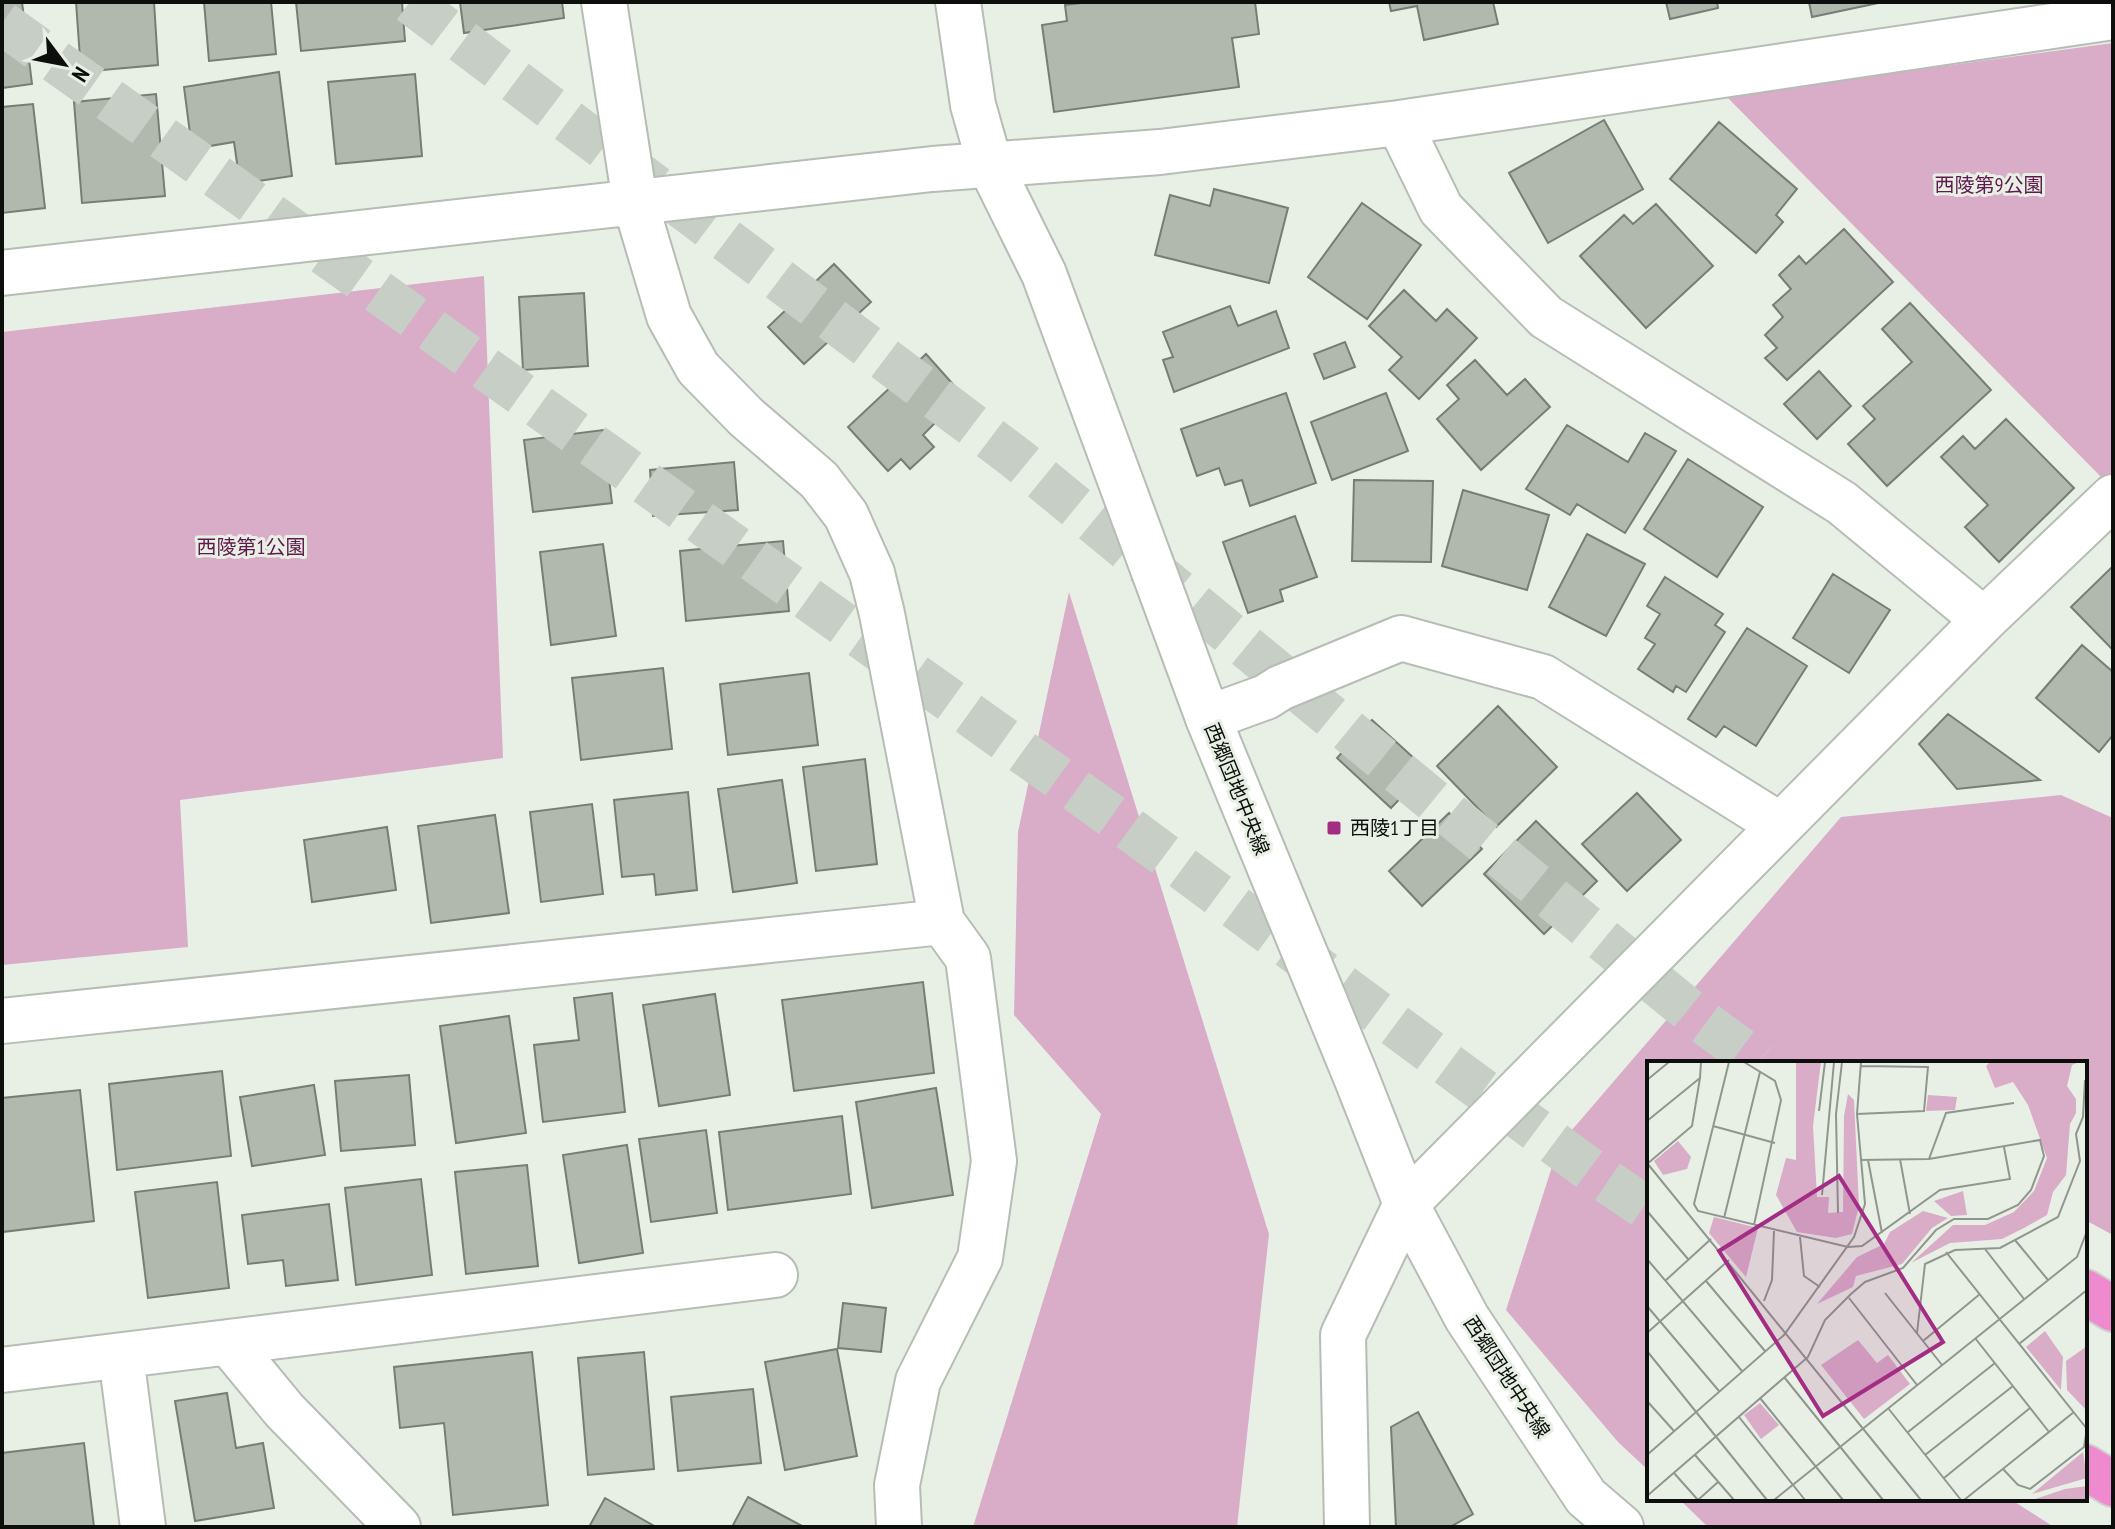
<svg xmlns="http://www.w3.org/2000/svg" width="2115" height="1529" font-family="'PT Sans Narrow','Noto Sans JP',sans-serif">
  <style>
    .green { fill: #d9acc8 }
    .building { fill: #b1b9af; stroke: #767d74; stroke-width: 2 }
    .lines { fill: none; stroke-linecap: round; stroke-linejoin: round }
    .motorway-tunnel { stroke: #c7cec5; stroke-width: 44; stroke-dasharray: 44 22; stroke-linecap: butt }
    .minor-casing { stroke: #b5bdb4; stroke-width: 48 }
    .tertiary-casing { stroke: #b5bdb4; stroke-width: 48 }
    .motorway-casing { stroke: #cecfce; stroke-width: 48 }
    .minor { stroke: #fff; stroke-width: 44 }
    .tertiary { stroke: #fff; stroke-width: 44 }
    .motorway { stroke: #f08ace; stroke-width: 44 }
    .poi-dot { fill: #a42d84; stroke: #e8f0e6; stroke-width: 3 }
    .labels { text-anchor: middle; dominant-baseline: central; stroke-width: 6; stroke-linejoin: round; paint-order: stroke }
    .park-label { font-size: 20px; fill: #60194c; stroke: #e8f0e6 }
    .street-label { font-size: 20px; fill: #0c0f0b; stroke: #e8f0e6 }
    .poi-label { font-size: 20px; fill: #0c0f0b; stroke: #e8f0e6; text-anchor: start }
    .inset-road { fill: none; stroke: #90968e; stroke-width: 2 }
    .view { fill: #a42d84; fill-opacity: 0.15; stroke: #a42d84; stroke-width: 4 }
    .inset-edge { fill: none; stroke: #0c0f0b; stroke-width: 4 }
  </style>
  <rect width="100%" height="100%" fill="#e8f0e6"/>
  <path class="green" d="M2113,43V471L2104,480L1726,96Z
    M484,276L503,758L180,800L188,947L2,965V332Z
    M1069,592L1269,1234L1237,1527H973L1101,1114L1014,1015L1018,832Z
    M2061,795L2113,818V1235L2085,1220V1063H1649V1471L1618,1442L1506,1310L1559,1145L1841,817Z
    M1679,1499H2010L2054,1527H1708Z"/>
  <path class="building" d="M2,2H22L32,84L2,88Z
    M76,2H154L158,65L81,72Z
    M204,2H271L276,54L209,61Z
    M296,2H402L405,41L301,51Z
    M460,2H562L564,18L464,33Z
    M1089,2H1255L1259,34L1232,38L1239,87L1054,112L1042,25L1067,21L1065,5Z
    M1389,2H1493L1498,24L1424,40L1417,6L1391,11Z
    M1666,2H1717L1718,8L1670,19Z
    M1809,2H1883L1812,17Z
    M279,72L292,176L240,184L234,142L192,149L184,87Z
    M415,74L422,156L336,164L328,82Z
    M156,94L165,196L82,203L74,102Z
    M33,104L45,208L2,213V107Z
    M1604,120L1643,189L1548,243L1509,173Z
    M1719,122L1797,189L1776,215L1783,222L1756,253L1670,179Z
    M1214,189L1288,208L1269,283L1155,255L1170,195L1210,206Z
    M1362,203L1421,245L1367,319L1308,277Z
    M1656,204L1713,266L1646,328L1580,256L1624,215L1633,224Z
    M1844,229L1893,282L1787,380L1765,358L1777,348L1765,335L1783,317L1773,305L1791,289L1779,275L1799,256L1806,264Z
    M834,264L871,302L804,364L768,327Z
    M1404,290L1436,321L1447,309L1477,338L1419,399L1389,370L1402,357L1369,326Z
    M584,293L588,366L523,370L519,297Z
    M1910,303L1991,390L1887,486L1848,444L1875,419L1863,406L1912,362L1882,329Z
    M1230,306L1238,326L1276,311L1289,348L1174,392L1163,360L1173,357L1163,332Z
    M1345,342L1355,367L1324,379L1314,354Z
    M926,354L959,391L935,414L939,419L923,435L934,447L910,469L901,459L888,471L848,427Z
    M1475,360L1507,395L1525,379L1550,407L1481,470L1437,419L1459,399L1447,385Z
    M1819,371L1851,406L1817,439L1784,404Z
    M1286,393L1316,483L1250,506L1242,480L1225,485L1219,468L1197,476L1181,429Z
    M1386,393L1408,451L1332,480L1311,422Z
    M2006,419L2074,488L1999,562L1965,527L1988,505L1941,457L1963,436L1975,449Z
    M1567,425L1628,462L1645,433L1676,451L1625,533L1577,504L1570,515L1526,489Z
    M603,430L612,503L533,512L524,440Z
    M1688,459L1763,507L1717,577L1644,529Z
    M734,462L738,510L653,516L650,470Z
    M1354,480L1433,481L1431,562L1352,561Z
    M1463,490L1549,515L1527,590L1442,566Z
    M1295,516L1317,577L1280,590L1283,601L1248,613L1223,542Z
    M1587,534L1645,564L1606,636L1549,607Z
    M783,541L789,611L686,621L680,551Z
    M603,544L616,636L551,645L540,552Z
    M2113,566V650L2071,607Z
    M1833,574L1890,610L1849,673L1793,638Z
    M1665,577L1723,614L1715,625L1725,632L1686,692L1676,686L1673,692L1638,669L1655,644L1645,638L1660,614L1647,606Z
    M1747,628L1807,666L1756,746L1724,726L1716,737L1688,719Z
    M2082,645L2113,672V735L2099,752L2036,698Z
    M663,668L672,749L581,760L572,678Z
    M809,673L818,745L728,755L720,684Z
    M1498,706L1557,767L1496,827L1437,766Z
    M1948,714L2040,780L1957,789L1919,744Z
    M1372,720L1427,770L1391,808L1337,758Z
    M865,759L877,864L816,871L803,767Z
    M782,780L797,883L733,892L718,789Z
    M688,792L697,890L656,895L654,874L622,877L614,800Z
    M1637,793L1681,840L1627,891L1582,844Z
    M592,804L603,894L541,902L530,812Z
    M1449,813L1482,849L1422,906L1389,871Z
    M495,815L509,913L431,923L418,826Z
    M1536,821L1597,881L1544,934L1484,874Z
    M387,827L396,890L312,902L304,840Z
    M923,982L934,1073L794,1091L782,1000Z
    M612,993L625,1112L543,1122L534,1045L579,1040L574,998Z
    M715,994L730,1095L659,1106L643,1005Z
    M509,1016L526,1133L456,1143L440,1026Z
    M222,1071L231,1156L117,1170L109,1084Z
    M409,1075L415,1145L341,1151L335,1081Z
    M314,1085L325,1155L252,1166L240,1097Z
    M936,1088L953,1195L872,1208L856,1102Z
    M80,1090L94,1221L2,1232V1098Z
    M842,1116L851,1194L728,1210L719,1132Z
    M706,1130L717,1213L651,1222L639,1139Z
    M627,1145L643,1253L579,1263L563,1155Z
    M527,1165L538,1266L466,1274L455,1172Z
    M421,1179L432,1275L356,1285L345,1188Z
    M217,1182L229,1288L148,1298L135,1192Z
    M329,1204L338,1280L286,1286L283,1260L248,1264L242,1215Z
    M843,1303L886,1308L881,1352L838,1348Z
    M837,1349L857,1456L785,1470L765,1362Z
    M532,1352L548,1505L453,1515L444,1423L400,1428L394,1367Z
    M644,1352L654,1469L588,1475L578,1358Z
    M753,1389L761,1463L678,1471L671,1397Z
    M227,1393L236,1448L263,1443L274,1508L195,1521L175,1401Z
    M1418,1412L1473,1514L1450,1527H1396L1391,1427Z
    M84,1443L94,1527H2V1453Z
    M748,1497L804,1527H732Z
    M605,1498L656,1527H589Z"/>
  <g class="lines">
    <path class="motorway-tunnel" d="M410,2L1016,458L1698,1018L1759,1063
      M2,23L1116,819L1593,1172L1649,1210"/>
    <defs>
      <path id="minor" d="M604,2L635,202L669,316L698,368L746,417L819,480L846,515L872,573L882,614L942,922L968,958L994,1161L980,1258L918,1381L897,1485L899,1527
        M1399,123L1441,209L1546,317L1842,503L1984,620
        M2,273L932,169L1160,152L1399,123L2113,17
        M1208,718L1266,697L1280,688L1401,638L1543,677L1780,825
        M2,1021L942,922
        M228,1342L284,1410L398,1527
        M121,1356L143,1527
        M2,1370L775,1275
        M1347,1527L1343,1335L1406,1204L1984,620L2113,497"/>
      <path id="tertiary" d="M958,2L973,105L990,165L1044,274L1208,718L1356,1077L1406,1204L1467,1318L1586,1497L1621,1527"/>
      <path id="motorway" d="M2085,1292L2113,1309
        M2085,1467L2113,1484"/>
    </defs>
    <use href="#minor" class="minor-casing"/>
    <use href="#tertiary" class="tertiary-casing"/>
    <use href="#motorway" class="motorway-casing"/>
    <use href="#minor" class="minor"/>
    <use href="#tertiary" class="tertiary"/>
    <use href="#motorway" class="motorway"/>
  </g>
  <rect class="poi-dot" x="1326" y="820" width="16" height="16" rx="4"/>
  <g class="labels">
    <g class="park-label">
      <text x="1989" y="185">西陵第9公園</text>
      <text x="251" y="547">西陵第1公園</text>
    </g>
    <g class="street-label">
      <text transform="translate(1237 789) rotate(68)">西郷団地中央線</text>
      <text transform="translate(1507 1377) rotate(57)">西郷団地中央線</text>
    </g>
    <g class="poi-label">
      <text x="1350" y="828">西陵1丁目</text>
    </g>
  </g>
  <g transform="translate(1647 1061)">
    <rect width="440" height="440" fill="#e8f0e6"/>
    <path d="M149,1H174L166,65L170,136H182L181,152L196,151L197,55L201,33L207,39L212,145L205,173L189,177L150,171L129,134L139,97L149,99ZM343,1H432L425,4L420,25L429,38V52L423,63L419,114L406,131L400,154L377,167L355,178L303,182L264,202L306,164H338L367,151L387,130L400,97L381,44L366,21L348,27L339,5ZM281,34L310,36L308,49L279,50ZM31,80L44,96L40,108L16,114L7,100ZM316,130L320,154L304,155L287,140ZM276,150L301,157L285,167L255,203L209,215L206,226L170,243L210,196L237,183L243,171ZM67,156L111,167L99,216L62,172ZM398,270L416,296L414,329L379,286ZM211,279L230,302L241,294L263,323L217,358L174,304ZM440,285V350L420,329L419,300ZM113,342L132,364L114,378L97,354ZM436,391L440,417L385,433ZM440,425V439H385L418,428Z" fill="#d9acc8"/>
    <path class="inset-road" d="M82,1L47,143L51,150L201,186L215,185L293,129L363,118L357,86M97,1L128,20L134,39L107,164M0,19L22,1M172,50L178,1M210,53L277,50L281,6L214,5M0,60L53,17L54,1M66,65L128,82M253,98L263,153M282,98L299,52L367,42M221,99L235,172M0,102L274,439M0,103L45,65L53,17M175,134L187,1M0,150L41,198M191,152L189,53L195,1M77,157L113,11M153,176L157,215L173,226M368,179L401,219M338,188L377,238M299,191L440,368M0,198L95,310M18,220L64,178M59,220L118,290M238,232L295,304M202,237L270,324M117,240L125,219L127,170M0,245L72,330M0,272L82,199M270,272L278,203L308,189L353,187L411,156L433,100L429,73L436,56L438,19M328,277L402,371M276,280L333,233M372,283L440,229M0,290L120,439M137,316L236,439M113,337L196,439M0,340L27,370M241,347L314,439M92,356L158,439M261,371L348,302M0,394L137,274L207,176L218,143L210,53L214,1M48,394L87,439M278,394L366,325M356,408L371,424L383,428L437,386L440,368M27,412L51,439M297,417L383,347M0,435L161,296L178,259L204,233L218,221L256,207L289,169L307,158H341L371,144L384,129L397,95L393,79L282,98L213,99M51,439L71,421M127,439L430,196L440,170M317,439L427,351"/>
    <path class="view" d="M192,115L296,281L176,355L72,190Z"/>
    <rect width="440" height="440" class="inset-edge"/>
  </g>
  <rect width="2115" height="1529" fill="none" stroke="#0c0f0b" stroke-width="8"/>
  <g transform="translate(64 64) rotate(122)" stroke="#e8f0e6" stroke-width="6" paint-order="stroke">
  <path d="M0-6L14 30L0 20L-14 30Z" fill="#0c0f0b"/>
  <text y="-12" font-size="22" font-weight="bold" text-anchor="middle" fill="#0c0f0b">N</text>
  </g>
</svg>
